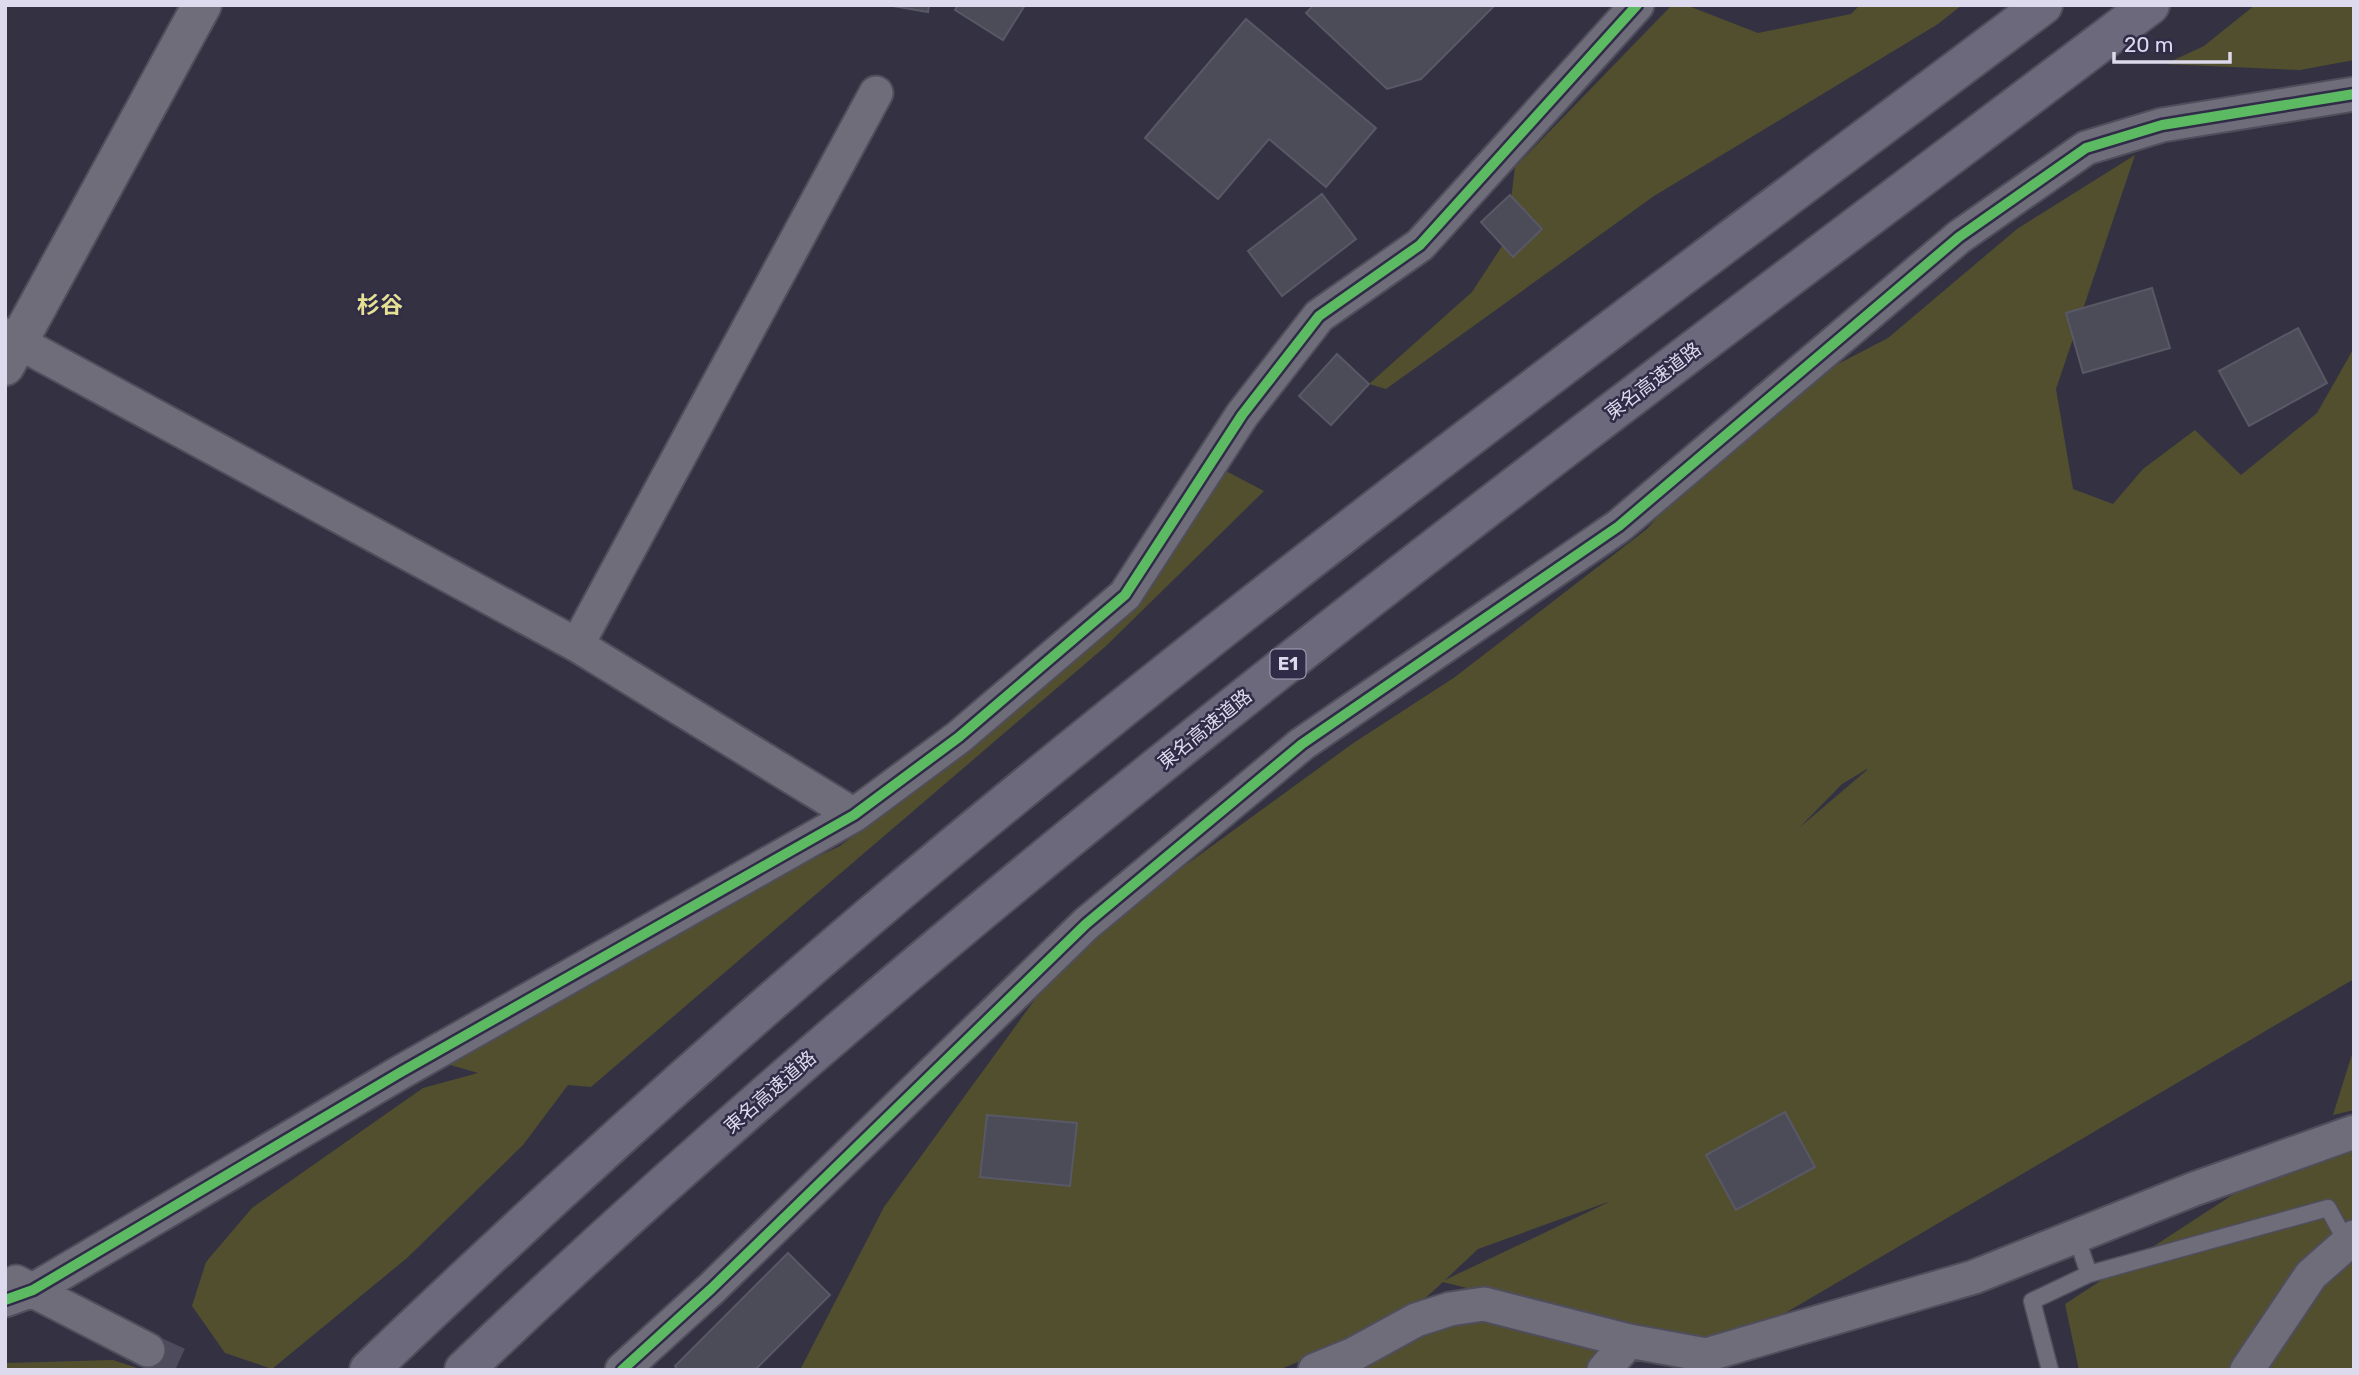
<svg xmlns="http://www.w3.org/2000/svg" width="2359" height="1375" font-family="Rubik,'Noto Sans JP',sans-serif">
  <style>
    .green { fill: #514f2e; fill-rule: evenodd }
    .building { fill: #4c4b58; stroke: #595866; stroke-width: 2 }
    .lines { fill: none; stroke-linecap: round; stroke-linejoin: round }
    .street-tunnel { stroke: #4d4b5c; stroke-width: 33; stroke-dasharray: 33 17; stroke-linecap: butt }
    .lane-casing { stroke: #504e5c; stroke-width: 19 }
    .street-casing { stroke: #504e5c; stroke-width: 37 }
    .secondary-casing { stroke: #504e5c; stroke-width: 42 }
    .highway-casing { stroke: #504e5c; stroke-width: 42 }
    .lane { stroke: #6e6d79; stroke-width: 16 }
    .street { stroke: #6e6d79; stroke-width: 33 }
    .secondary { stroke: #6e6d79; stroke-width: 38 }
    .highway { stroke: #6b697b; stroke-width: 38 }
    .cycleway-casing { stroke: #302c48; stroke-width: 15 }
    .cycleway { stroke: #5cba63; stroke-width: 10 }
    .labels { text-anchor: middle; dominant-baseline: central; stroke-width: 5; stroke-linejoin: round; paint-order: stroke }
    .shield { fill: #302c48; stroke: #a8a6bb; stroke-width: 2 }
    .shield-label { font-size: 18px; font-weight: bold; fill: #dcdaec }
    .street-label { font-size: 19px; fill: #dcdaec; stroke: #302c48 }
    .quarter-label { font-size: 23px; font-weight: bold; fill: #e5e192; stroke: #302c48 }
  </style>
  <rect width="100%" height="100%" fill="#343242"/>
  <path class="green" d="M1672,5H1686L1758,33L1851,14L1860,5H1962L1938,24L1654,196L1386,389L1369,384L1472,292L1506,240L1515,167Z
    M2255,5H2354V60L2300,70L2165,64L2204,46Z
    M2135,155L2056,389L2073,489L2113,504L2143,469L2195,430L2241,475L2317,413L2354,348V979L1719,1352L1443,1282L1399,1322L1278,1370H800L884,1207L1073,947L1352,744L1455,677L1647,529L1733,430L1815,376L1888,338L2017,229ZM1867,769V770L1799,828L1842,784ZM1608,1202H1609L1445,1280L1478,1249Z
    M1224,470L1264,491L1106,646L591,1087L568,1085L523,1145L407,1258L272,1369L225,1353L192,1306L206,1262L252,1208L423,1088L478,1073L447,1064L706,909L840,846L1006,718Z
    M2354,1048V1110L2333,1115Z
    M2354,1137V1370H2079L2065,1304L2260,1177Z
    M1459,1308L1629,1341L1603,1370H1323Z
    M113,1360L143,1370H5V1363Z"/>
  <path class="building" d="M887,5H929L928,12Z
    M958,5H1025L1003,40L955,10Z
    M1314,5L1382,6L1495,5L1421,79L1387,89L1306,13Z
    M1246,19L1376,128L1326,187L1269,139L1218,199L1145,138Z
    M1322,194L1356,239L1282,296L1248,251Z
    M1510,195L1542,229L1513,257L1481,222Z
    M2152,288L2170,348L2083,373L2066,313Z
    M2298,328L2327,383L2249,426L2219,371Z
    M1337,354L1369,384L1331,425L1299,396Z
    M1785,1112L1815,1167L1736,1210L1706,1155Z
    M987,1115L1077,1123L1070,1186L980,1177Z
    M788,1253L830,1295L755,1370H678L675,1366Z"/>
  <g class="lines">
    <path class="street-tunnel" d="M148,1350L192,1370"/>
    <defs>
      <path id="lane" d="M2076,1236L2089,1274L2328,1208L2347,1243
        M2050,1370L2032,1301L2089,1274"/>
      <path id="street" d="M5,335L577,645L854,815
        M577,645L876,93
        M16,1282L148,1350
        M5,1300L33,1290L401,1072L854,815L959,737L1125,595L1242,415L1319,316L1420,245L1637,5
        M622,1370L711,1289L1086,924L1302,744L1619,526L1959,237L2086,148L2162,125L2354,94
        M1315,1370L1354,1354L1416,1320L1450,1309L1484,1304L1629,1341L1706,1355L1974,1277L2194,1189L2354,1132
        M1604,1370L1629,1341
        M2247,1370L2311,1275L2354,1237"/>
      <path id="secondary" d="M5,366L202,5"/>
      <path id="highway" d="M369,1370C531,1215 697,1064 868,918C1246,597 1647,303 2043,5
        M464,1370C987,870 1574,441 2150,5"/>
    </defs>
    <use href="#lane" class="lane-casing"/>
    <use href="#street" class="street-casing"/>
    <use href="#secondary" class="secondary-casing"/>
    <use href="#highway" class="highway-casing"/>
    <use href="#lane" class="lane"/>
    <use href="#street" class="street"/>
    <use href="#secondary" class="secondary"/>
    <use href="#highway" class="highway"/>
    <defs>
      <path id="cycleway" d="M5,1300L33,1290L401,1072L854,815L959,737L1125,595L1242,415L1319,316L1420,245L1637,5
        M622,1370L711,1289L1086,924L1302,744L1619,526L1959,237L2086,148L2162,125L2354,94"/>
    </defs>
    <use href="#cycleway" class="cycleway-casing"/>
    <use href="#cycleway" class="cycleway"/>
  </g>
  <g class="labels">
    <rect class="shield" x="1270.5" y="649.5" width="35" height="29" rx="5"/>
    <g class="shield-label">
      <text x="1288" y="664">E1</text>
    </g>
    <g class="street-label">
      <text transform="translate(1653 381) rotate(-37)">東名高速道路</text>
      <text transform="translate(1205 729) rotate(-39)">東名高速道路</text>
      <text transform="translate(770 1092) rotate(-41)">東名高速道路</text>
    </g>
    <g class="quarter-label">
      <text x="380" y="305">杉谷</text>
    </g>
  </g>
  <rect width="2359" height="1375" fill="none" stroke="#dcdaec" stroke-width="14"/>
  <path d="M2114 52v10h116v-10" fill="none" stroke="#dcdaec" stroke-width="3.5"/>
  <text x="2124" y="52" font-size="21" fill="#dcdaec" stroke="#302c48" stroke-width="5" paint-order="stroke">20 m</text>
</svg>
